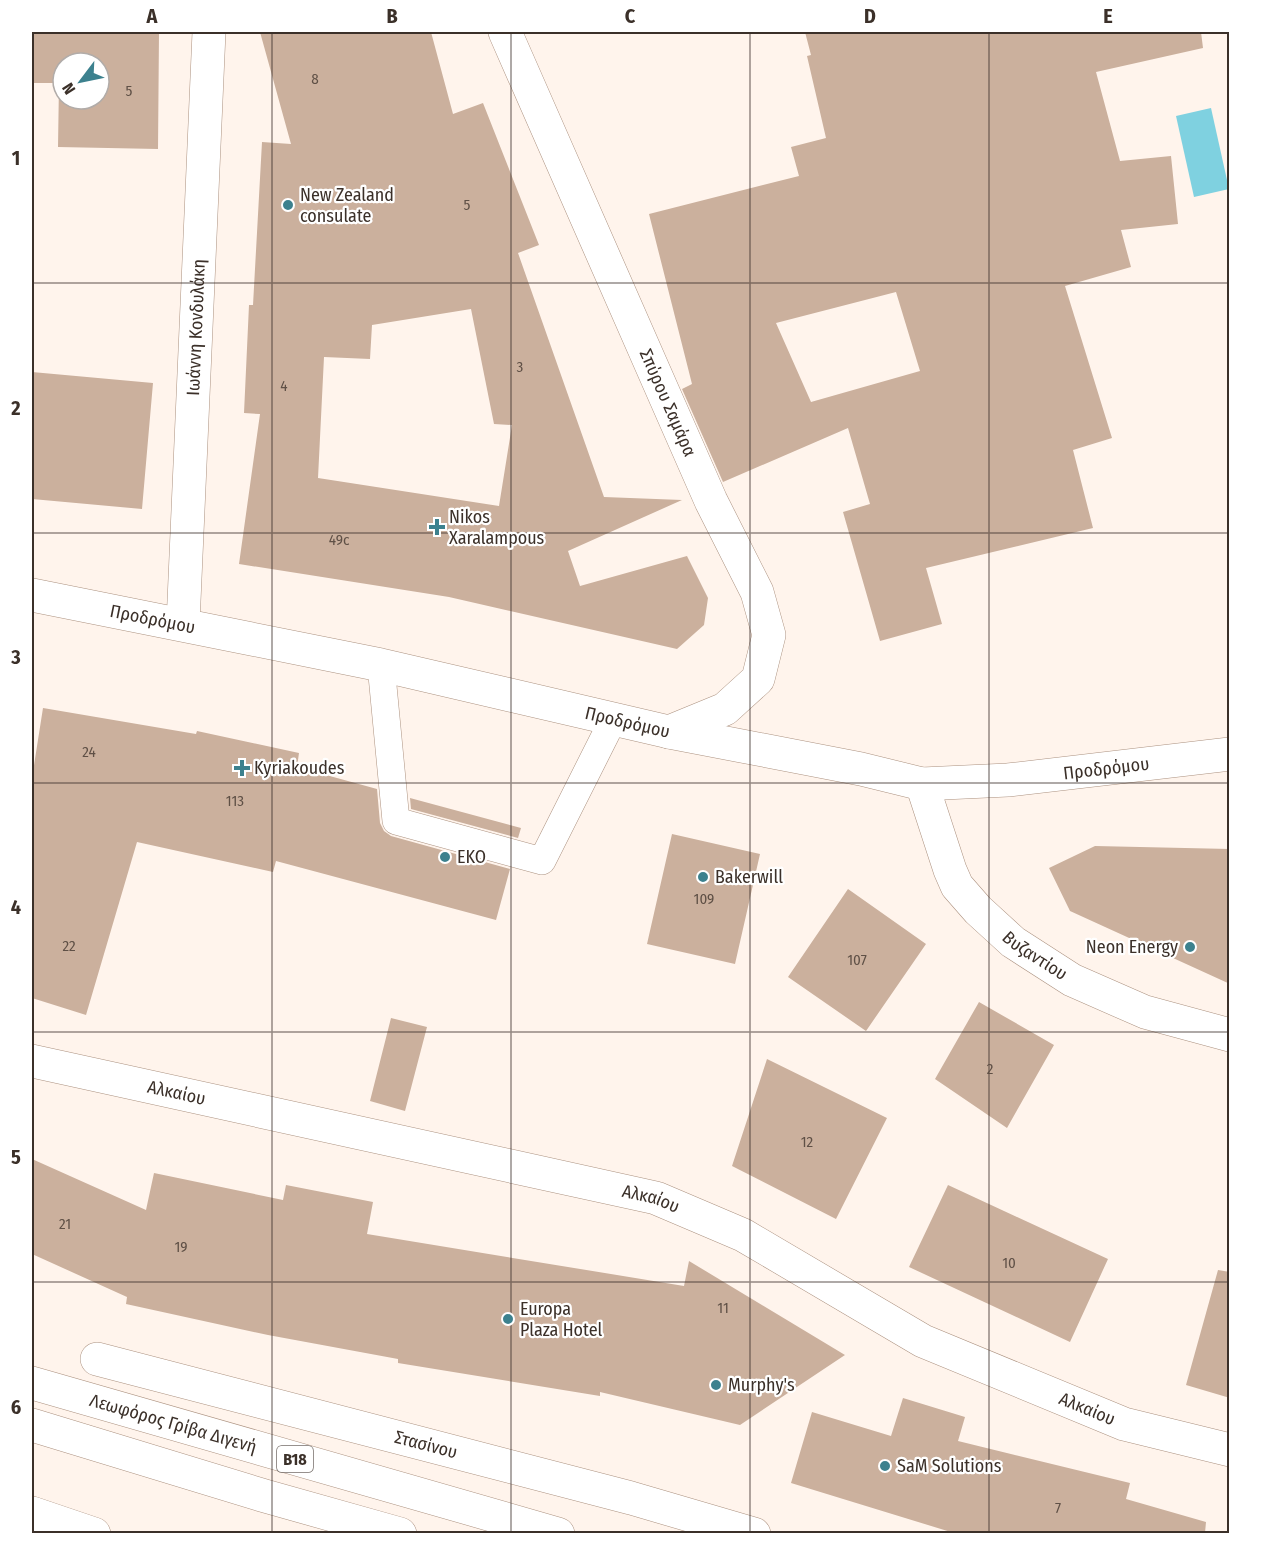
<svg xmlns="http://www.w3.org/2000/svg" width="1261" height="1565" font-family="'Fira Sans Condensed',sans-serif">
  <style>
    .water { fill: #7fd1e0 }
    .building { fill: #cbb09d; fill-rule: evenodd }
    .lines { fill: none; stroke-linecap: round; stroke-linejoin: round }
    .service-casing { stroke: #ac9280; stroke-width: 28 }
    .minor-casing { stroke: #ac9280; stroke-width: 34 }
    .secondary-casing { stroke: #ac9280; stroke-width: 34 }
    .primary-casing { stroke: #ac9280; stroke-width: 34 }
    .service { stroke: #fff; stroke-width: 27 }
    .minor { stroke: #fff; stroke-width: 33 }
    .secondary { stroke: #fff; stroke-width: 33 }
    .primary { stroke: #fff; stroke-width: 33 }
    .grid { fill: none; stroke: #3b3029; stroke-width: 1.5; stroke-opacity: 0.55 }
    .poi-dot { fill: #3c818e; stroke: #fff; stroke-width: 2 }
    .labels { text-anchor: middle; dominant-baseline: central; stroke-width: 4.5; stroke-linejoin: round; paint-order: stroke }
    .number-label { font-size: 15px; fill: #5f5046 }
    .shield { fill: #fff; stroke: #766e69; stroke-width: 1.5 }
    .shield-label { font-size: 16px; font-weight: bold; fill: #3b3029 }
    .poi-label { font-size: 18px; fill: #3b3029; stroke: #fff; text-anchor: start }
    .street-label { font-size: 18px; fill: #3b3029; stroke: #fff }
    .neatline { fill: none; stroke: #3b3029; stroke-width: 2 }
    .grid-label { font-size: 20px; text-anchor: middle; font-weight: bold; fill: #3b3029 }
  </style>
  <rect width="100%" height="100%" fill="#fff4ec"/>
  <path class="water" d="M1211,108L1229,189L1194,197L1176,116Z"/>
  <path class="building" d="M32,32H159L158,149L58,147L59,83H32ZM63,63H99V99H63Z
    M260,32H431L453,114L483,103L539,245L518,253L604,497L682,500L568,551L580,586L687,556L708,598L704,625L677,649L449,597L239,564L260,414L244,413L249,305H253L262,142L291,144ZM471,309L494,424L512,425L499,506L318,478L324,357L370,359L372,325Z
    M805,32H1201L1203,48L1096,72L1120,161L1171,156L1178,224L1121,230L1131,267L1065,286L1112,438L1073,450L1093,528L926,568L942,624L880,641L843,512L870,504L848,428L723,482L682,389L692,384L649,214L799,176L791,147L826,138L807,56L811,55ZM896,292L920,371L811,402L776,323Z
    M32,372L153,383L142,509L32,499Z
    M43,708L196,734L197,731L299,753L297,767L377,789L380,823L384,831L391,836L510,869L496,920L276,861L273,872L137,842L86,1015L32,998V778Z
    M410,798L521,828L518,838L411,809Z
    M672,834L760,854L735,964L647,944Z
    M1095,846L1230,849V984L1070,911L1049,868Z
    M848,889L926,944L866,1031L788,977Z
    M979,1002L1054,1045L1007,1128L935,1079Z
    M391,1018L427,1027L405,1111L370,1101Z
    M767,1059L887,1118L836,1219L732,1166Z
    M32,1159L146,1210L154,1173L283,1200L286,1185L373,1202L367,1234L684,1286L689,1261L845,1355L740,1425L600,1392V1396L398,1363V1359L268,1335L126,1304L127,1297L32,1254Z
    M948,1185L1108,1259L1070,1342L909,1267Z
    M1218,1270L1230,1272V1398L1186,1385Z
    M903,1398L965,1417L958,1441L1130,1483L1126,1499L1206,1522L1205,1533H954L791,1483L812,1412L891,1436Z"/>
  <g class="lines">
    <defs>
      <path id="service" d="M381,665L396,821L542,861L613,720"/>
      <g id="minor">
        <path id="s1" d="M505,32L711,501L757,592L769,635L758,679L725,709L669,732"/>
        <path id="s2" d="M183,624L209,32"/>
        <path id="s3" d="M32,1061L656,1198L743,1235L923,1341L1124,1424L1230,1450"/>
        <path id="s4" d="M97,1359L631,1498L754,1534"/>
        <path d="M32,1513L94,1534"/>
      </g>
      <g id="secondary">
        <path id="s5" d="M32,595L381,665L669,732L861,769L922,784L1008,780L1230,754"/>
        <path id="s6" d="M922,784L950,870L957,886L978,910L1013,942L1072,980L1145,1012L1230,1035"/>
      </g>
      <g id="primary">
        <path id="s7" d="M32,1383L558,1534"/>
        <path d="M32,1425L265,1496L400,1534"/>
      </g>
    </defs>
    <use href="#service" class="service-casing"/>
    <use href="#minor" class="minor-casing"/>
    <use href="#secondary" class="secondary-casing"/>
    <use href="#primary" class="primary-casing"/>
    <use href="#service" class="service"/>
    <use href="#minor" class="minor"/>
    <use href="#secondary" class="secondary"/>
    <use href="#primary" class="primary"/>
  </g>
  <path class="grid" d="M272,32V1534M511,32V1534M750,32V1534M989,32V1534M32,283H1230M32,533H1230M32,783H1230M32,1032H1230M32,1282H1230"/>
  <g class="poi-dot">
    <circle cx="288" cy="205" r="6"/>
    <path d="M434 518h6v6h6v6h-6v6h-6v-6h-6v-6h6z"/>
    <path d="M239 759h6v6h6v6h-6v6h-6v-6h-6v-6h6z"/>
    <circle cx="445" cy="857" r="6"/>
    <circle cx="703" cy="877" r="6"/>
    <circle cx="1190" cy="947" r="6"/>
    <circle cx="508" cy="1319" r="6"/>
    <circle cx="716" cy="1385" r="6"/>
    <circle cx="885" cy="1466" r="6"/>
  </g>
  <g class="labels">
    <g class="number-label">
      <text x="315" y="79">8</text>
      <text x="129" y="91">5</text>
      <text x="467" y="205">5</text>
      <text x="520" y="367">3</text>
      <text x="284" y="386">4</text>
      <text x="339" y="540">49c</text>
      <text x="89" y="752">24</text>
      <text x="235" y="801">113</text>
      <text x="704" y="899">109</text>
      <text x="69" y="946">22</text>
      <text x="857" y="960">107</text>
      <text x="990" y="1069">2</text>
      <text x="807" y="1142">12</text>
      <text x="65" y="1224">21</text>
      <text x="181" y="1247">19</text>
      <text x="1009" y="1263">10</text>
      <text x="723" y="1308">11</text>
      <text x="1058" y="1508">7</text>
    </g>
    <rect class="shield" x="277" y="1446" width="36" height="26" rx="4.5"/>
    <g class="shield-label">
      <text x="295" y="1459">B18</text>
    </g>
    <g class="poi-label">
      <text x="300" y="195">New Zealand<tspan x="300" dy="21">consulate</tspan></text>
      <text x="449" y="517">Nikos<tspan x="449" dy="21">Xaralampous</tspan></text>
      <text x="254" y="768">Kyriakoudes</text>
      <text x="457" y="857">EKO</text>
      <text x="715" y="877">Bakerwill</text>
      <text x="1178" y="947" text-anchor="end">Neon Energy</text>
      <text x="520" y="1309">Europa<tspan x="520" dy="21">Plaza Hotel</tspan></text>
      <text x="728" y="1385">Murphy's</text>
      <text x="897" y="1466">SaM Solutions</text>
    </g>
    <g class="street-label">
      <text stroke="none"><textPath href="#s2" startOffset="297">Ιωάννη Κονδυλάκη</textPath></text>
      <text stroke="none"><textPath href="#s1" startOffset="405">Σπύρου Σαμάρα</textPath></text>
      <text stroke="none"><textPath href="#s5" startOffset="123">Προδρόμου</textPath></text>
      <text stroke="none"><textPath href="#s5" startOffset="609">Προδρόμου</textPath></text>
      <text stroke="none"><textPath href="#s5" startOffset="1095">Προδρόμου</textPath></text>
      <text stroke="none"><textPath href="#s6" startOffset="213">Βυζαντίου</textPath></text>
      <text stroke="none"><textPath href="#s3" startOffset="148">Αλκαίου</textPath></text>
      <text stroke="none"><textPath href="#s3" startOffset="634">Αλκαίου</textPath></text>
      <text stroke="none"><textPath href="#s3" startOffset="1120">Αλκαίου</textPath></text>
      <text stroke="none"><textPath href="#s7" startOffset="147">Λεωφόρος Γρίβα Διγενή</textPath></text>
      <text stroke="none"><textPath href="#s4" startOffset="340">Στασίνου</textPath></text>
    </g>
  </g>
  <rect width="1261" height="1565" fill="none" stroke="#ffffff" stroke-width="66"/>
  <g transform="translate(81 81) rotate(238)"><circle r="28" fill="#ffffff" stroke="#b1aca9" stroke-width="1.5"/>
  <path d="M0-4.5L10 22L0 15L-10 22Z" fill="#3c818e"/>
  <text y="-9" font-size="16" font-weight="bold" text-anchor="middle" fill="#3b3029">N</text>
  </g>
  <rect x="33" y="33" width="1195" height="1499" class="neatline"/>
  <g class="grid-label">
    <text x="152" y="23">A</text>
    <text x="392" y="23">B</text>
    <text x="630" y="23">C</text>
    <text x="870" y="23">D</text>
    <text x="1108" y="23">E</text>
    <text x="16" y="165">1</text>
    <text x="16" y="415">2</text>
    <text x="16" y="664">3</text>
    <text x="16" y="914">4</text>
    <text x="16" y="1164">5</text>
    <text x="16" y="1414">6</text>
  </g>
</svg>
